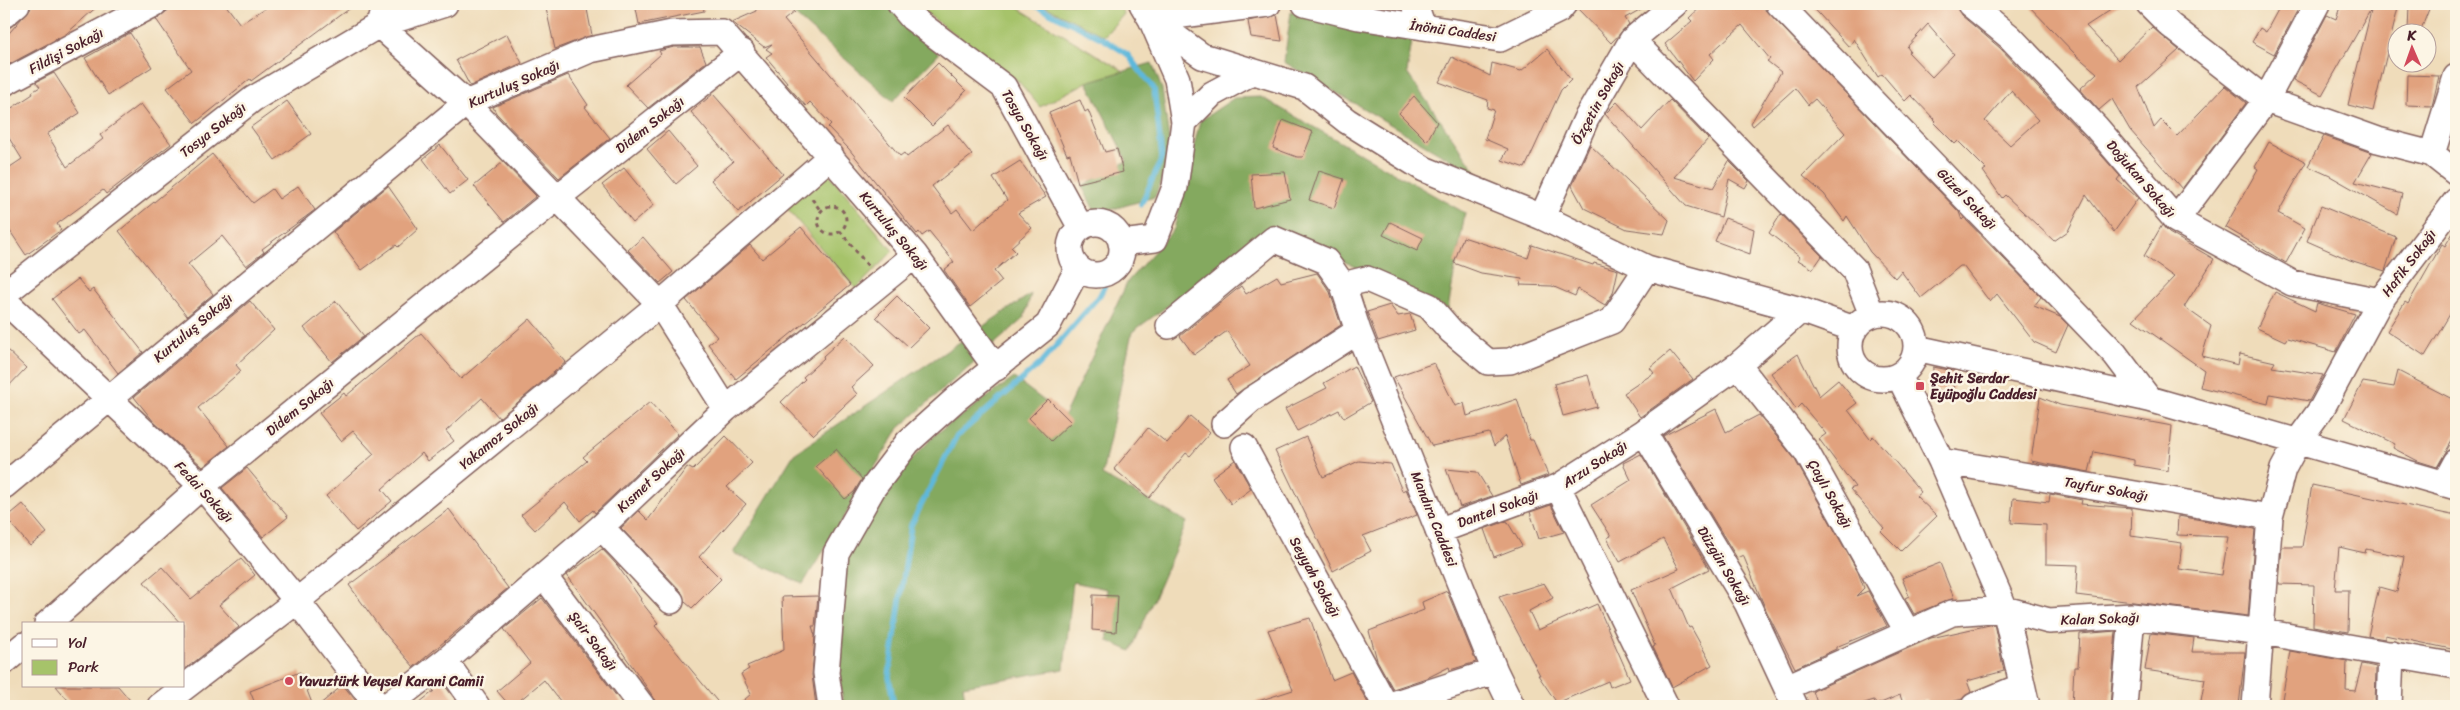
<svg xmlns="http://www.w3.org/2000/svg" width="2460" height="710" font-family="Sriracha,sans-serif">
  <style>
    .green { fill: #a6c36a; stroke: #78714a }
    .forest { fill: #84a95e; stroke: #676444 }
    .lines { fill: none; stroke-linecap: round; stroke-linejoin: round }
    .stream { stroke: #5db8db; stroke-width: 5.5 }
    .building { fill: #e1a27e; fill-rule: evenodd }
    .minor-casing { stroke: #84615d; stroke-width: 28 }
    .path { stroke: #84615d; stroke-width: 3; stroke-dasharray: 4 4; stroke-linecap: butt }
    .minor { stroke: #fff; stroke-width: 25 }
    .poi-dot { fill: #d1495b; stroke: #fcf5e5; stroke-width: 2 }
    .labels { text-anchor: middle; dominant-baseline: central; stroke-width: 5; stroke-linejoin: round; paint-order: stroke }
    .street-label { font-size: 14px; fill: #4a1f2b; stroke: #fcf5e5 }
    .poi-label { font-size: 14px; font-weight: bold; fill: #4a1f2b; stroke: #fcf5e5; text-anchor: start }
  </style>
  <rect width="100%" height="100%" fill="#fcf5e5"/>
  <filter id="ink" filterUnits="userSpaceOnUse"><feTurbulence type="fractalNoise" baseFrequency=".02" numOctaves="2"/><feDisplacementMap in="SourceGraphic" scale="10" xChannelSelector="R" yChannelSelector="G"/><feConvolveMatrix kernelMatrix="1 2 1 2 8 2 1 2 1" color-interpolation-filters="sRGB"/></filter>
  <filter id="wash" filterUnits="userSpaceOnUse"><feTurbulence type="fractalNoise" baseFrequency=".0096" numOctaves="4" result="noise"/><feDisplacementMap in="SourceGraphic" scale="20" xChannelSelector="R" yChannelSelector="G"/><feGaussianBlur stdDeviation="1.12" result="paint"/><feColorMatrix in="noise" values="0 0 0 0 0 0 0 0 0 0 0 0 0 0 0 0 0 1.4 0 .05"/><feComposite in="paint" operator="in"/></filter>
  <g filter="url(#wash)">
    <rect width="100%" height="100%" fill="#efdcba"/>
    <path class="green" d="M914,4H1011L1124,71L1087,82L1040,107L1019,82Z
      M1040,4H1118L1124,14L1104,36Z
      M825,169L893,251L856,289L783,204Z"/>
    <path class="forest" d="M782,4H888L939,54L893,101Z
      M1291,12L1412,41L1407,73L1480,177L1284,62Z
      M1152,63L1162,89L1171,153L1155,197L1096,214L1082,186L1127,161L1087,82Z
      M1261,97L1465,213L1448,309L1273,229L1132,332L1102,475L1187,522L1131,651L1108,641L1107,589L1073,582L1064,669L963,686L966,706H843L839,671L845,557L894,478L936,434L1014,378L1064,416L1128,281L1174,229L1200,121L1234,98Z
      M1031,294L1024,318L899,428L803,584L733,553L794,454Z"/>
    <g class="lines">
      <path class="stream" d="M1032,4L1103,39L1127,54L1154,89L1162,158L1141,205
        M894,706L889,677L911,525L956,437L1041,363L1100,295L1104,287"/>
    </g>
    <g id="blocks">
      <path class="building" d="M34,4H100L66,34L4,67V39Z
        M177,4H225L240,24L272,4H355L251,81L250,79L195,123L167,88L191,70L156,19Z
        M545,4H586L592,35L555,49Z
        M635,4H703L704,11L639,24Z
        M755,4H783L794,12L784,20L900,156L904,153L907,157L948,125L972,155L932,186L952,213L957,209L973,230L1007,200L993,178L1020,161L1046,197L1018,213L1032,228L1011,247L1016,252L994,271L1002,281L970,307L944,270L954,262L929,231L922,236L919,232L917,234L849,149L828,127L831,124L810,102L806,106L786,84L787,82L766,57L772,53L766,49L772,44L764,47L732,22L757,11Z
        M1578,4H1650L1625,18L1629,24L1611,43L1577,8Z
        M1704,4H1759L1767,11L1959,212L1962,220L1964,218L2041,297L2034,306L2060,317L2068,325L2056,352L2034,342L1997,294L1990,302L1963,266H1960L1921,298L1901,271L1895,278L1870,252L1847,216L1844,221L1824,194L1803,176L1845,133L1815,99L1808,105L1795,88L1753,126L1751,123L1781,72L1767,61L1770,59L1742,25L1710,54L1714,59L1693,81L1665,44L1692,21L1689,18Z
        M1810,4H1956L1961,15L2000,48L2085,137L2120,176L2117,180L2138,198L2114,232L2086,195L2068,231L2054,241L2005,195L2002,198L1983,171L1986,169L1958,141L1955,144L1934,123L1936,121L1911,95L1905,101L1882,74L1878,77L1854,39L1849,47ZM1928,24L1954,54L1932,77L1908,52L1910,51L1907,47ZM2011,91L2038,120L2010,145L1985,121Z
        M2027,4H2120L2086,26L2118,60L2152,27L2179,50L2138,87L2154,128L2161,120L2177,136L2225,86L2246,103L2182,189L2130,130L2112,99L2099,110L2080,89L2097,73L2076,55Z
        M2281,4L2297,11L2274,54L2252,42L2260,28L2266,32Z
        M2341,4H2399L2373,111L2348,105L2372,7L2322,95L2293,80L2327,15L2336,19Z
        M2409,4H2431L2420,32H2408Z
        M1277,15L1282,41L1251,37L1248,21Z
        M130,33L152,67L108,95L85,58Z
        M507,34L522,63L470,86L456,60Z
        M674,47H700L706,62L648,108L626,85L661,54L659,51Z
        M1547,49L1571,80L1561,90L1525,168L1502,160L1508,149L1485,139L1494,110L1487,108L1488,100L1439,82L1452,57L1490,76L1492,63L1521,71Z
        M938,63L966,91L932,126L904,98Z
        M54,73L80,113L47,134L67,167L103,139L100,135L141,104L171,144L106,194L103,190L57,224L61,230L26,255L4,222V171L22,159L4,130V113L33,94L32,92L40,87L36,82Z
        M568,75L588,105L585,107L610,138L559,178L496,113L493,107Z
        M2407,75L2439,76L2432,106L2406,105Z
        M713,94L783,174L738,212L711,180L733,162L691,112Z
        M1414,96L1437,122L1427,141L1399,113Z
        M1080,100L1085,112L1088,110L1105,152L1117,149L1123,172L1078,183L1070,154L1067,155L1049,113Z
        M1670,100L1708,139L1674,177L1713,188L1729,161L1749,181L1745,188L1729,179L1721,217L1686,206L1605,114L1617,102L1642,130Z
        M287,101L311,134L275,160L251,127Z
        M1283,120L1313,132L1303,157H1297L1273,148Z
        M668,131L697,166L676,184L647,149Z
        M2324,136L2372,153L2355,182L2402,194L2397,214L2330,176L2308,166Z
        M2269,142L2306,162L2278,213L2305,228L2286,263L2225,227L2258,169L2255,167Z
        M440,145L468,180L450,194L423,159Z
        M1590,145L1669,220L1664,234L1627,229L1584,208L1572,186Z
        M212,154L253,203L272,189L279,199L298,186L315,210L262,249L264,252L246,266L222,236L188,264L213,294L187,316L119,231Z
        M503,162L536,196L504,222L474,186Z
        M624,168L654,205L633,223L602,185Z
        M1319,171L1344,179L1334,208L1309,200Z
        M1285,172L1290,199L1254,208L1251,174Z
        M388,186L418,229L398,247L396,245L362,270L333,232Z
        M2321,206L2396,237L2385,271L2350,260L2307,241Z
        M1781,214L1822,256L1813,269L1798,260L1800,257L1769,233Z
        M1725,218L1754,229L1750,254L1715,241Z
        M1390,222L1423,238L1417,251L1383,235Z
        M2162,225L2169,233L2214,259L2184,307L2211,326L2202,356L2238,365L2240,354L2275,362L2272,367L2323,375L2309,401L2270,394L2268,404L2200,387L2204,370L2133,320L2174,277L2144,256Z
        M801,227L850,285L736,379L708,344L717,337L686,300L750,245L762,259Z
        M2456,228V304L2425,356L2387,331L2405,302L2408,304L2442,244L2445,246Z
        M643,237L673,272L660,283L628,250Z
        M1463,237L1528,258L1532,245L1593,265L1594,263L1618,270L1613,293L1605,305L1578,289L1575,296L1552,286L1520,285L1522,279L1481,273L1454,263Z
        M1317,273L1330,292L1341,325L1236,394L1227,380L1250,366L1227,331L1194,355L1180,336L1241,286L1246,294L1277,276L1281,282Z
        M78,279L89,292L93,289L143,352L118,373L85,330L79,334L52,299Z
        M2275,292L2315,311L2317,303L2355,314L2336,352L2287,338L2285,341L2257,328Z
        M897,296L929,328L909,347L876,317Z
        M250,301L274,330L236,365L241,371L198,408L229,446L203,467L154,422L134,397Z
        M336,301L364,336L332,362L304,328Z
        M1390,305L1398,316L1410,314L1415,330L1378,341L1367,312Z
        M530,319L566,362L499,418L482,398L446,431L454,441L428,461L422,453L382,489L392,501L356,531L326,496L374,454L353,431L341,441L319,413L344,393L346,396L421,333L461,379Z
        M845,336L874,366L851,387L857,394L813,435L781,402L805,379L803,377L824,358L823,356Z
        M4,347L26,368L4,391Z
        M1670,351L1693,379L1640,417L1624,393L1654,373L1650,368Z
        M1798,354L1819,396L1838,380L1857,403L1848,410L1870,439L1873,436L1921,492L1916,496L1937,516L1901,551L1881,531L1884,528L1850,489L1855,487L1819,439L1826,434L1801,404L1796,409L1771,373Z
        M1434,363L1455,406L1464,403L1467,416L1517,399L1530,440H1533L1548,475L1521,485L1505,436L1494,446L1489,433L1432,446L1394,377Z
        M1354,366L1371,402L1344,418L1339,410L1297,431L1285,409L1327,388L1324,383Z
        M1933,367L1954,371L1953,391L1932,390Z
        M2398,371L2456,401V434L2437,467L2418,461L2393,448L2395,444L2344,419L2363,382L2394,387Z
        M1588,375L1597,407L1563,416L1554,384Z
        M2040,397L2060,405L2172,426L2168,471L2134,465V460L2094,452L2089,472L2031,461Z
        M1048,399L1071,422L1051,441L1029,418Z
        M650,402L678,434L595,513L593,510L580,521L565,502L535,530L521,515L587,461L583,457Z
        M1716,409L1726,432L1759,415L1794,458L1858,572L1864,588L1856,596L1868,591L1887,626L1836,647V649L1795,668L1766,610L1743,555L1737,558L1663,436Z
        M1190,416L1210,433L1190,456L1186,453L1149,498L1114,469L1148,428L1167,443Z
        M726,436L752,463L727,487L746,504L699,557L721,579L692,608L685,602L681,591L621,528L639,511L648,520L687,467L693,470Z
        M1306,437L1323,477L1359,461L1391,464L1402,491L1406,489L1417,515L1363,536L1371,551L1333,571L1275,451Z
        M836,449L862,479L854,492L845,499L816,466Z
        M1641,454L1709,569L1672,588L1689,628L1691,627L1712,665L1672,687L1653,647L1655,646L1631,590L1679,569L1663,539L1620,562L1607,538L1611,536L1591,505L1631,480L1623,463Z
        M1235,460L1251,489L1231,504L1212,477Z
        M247,468L288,517L263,537L222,488Z
        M1446,469L1477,472L1492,496L1460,507Z
        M2312,485L2456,516V650L2385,635V639L2368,636L2379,587L2397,592L2404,557L2366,549L2365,553L2339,547L2335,590H2349L2348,632L2313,626L2314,585L2279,584L2282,547H2302Z
        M2050,494L2082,500L2081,504L2132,508L2131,536L2182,543L2179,569L2222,575L2228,537L2177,535L2178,516L2255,529L2248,616L2076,595L2078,565L2046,564V525L2011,523L2013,498L2049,502Z
        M23,504L47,533L30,546L6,518Z
        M1551,505L1564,532L1539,539L1530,512Z
        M449,509L508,588L414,667L381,629L349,585Z
        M1507,521L1522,546L1494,557L1484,529Z
        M602,549L617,565L641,599L640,600L658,623L655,626L721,706H656L654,698L637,673L567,575Z
        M241,559L255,575L219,605L239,627L184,670V624H181L144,582L162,567L191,599Z
        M1940,563L1954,598L1914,614L1905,598L1909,596L1902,578Z
        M1544,583L1553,598L1529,611L1538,630L1597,604L1630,679L1610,687L1608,681L1557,703L1538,675H1540L1499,597Z
        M1447,591L1476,662L1450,670L1449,667L1429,677L1393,689L1377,660L1369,631L1424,610L1422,602Z
        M1093,595L1118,596L1116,632L1092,630Z
        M818,596L815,626H812L815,636L812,675L816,706H737L751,694L741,674L749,669L747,666L784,650L782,597Z
        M542,598L624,706H564L544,680L513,706H510L497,691L530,663L504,629Z
        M1310,618L1332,680L1351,672L1369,705L1253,706L1252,703L1293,690L1268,630Z
        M1994,624L2004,671L1967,681L1971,692L1962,699L1937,706H1928L1926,699L1904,706L1900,695L1876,705L1874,700L1855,706H1818L1813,691L1931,638Z
        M2116,631L2110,706H2072L2074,667H2078L2080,634Z
        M2151,633L2194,638L2192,652H2245L2239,706H2200L2205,679L2145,670Z
        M2290,651L2347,661L2346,690L2355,691L2362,664L2376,667L2375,706H2281Z
        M300,672L313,706H256L250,691Z
        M442,682L460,706H415L434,691L432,689Z
        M343,685L360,706H318Z
        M56,686H118L135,706H73Z"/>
    </g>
  </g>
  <g filter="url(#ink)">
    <use href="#blocks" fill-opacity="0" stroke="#84615d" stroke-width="1"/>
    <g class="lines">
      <defs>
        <path id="minor" d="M385,4L379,25L466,103L660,304L726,409
          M900,4L912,18L1004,87L1081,228
          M1305,4L1359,17L1500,39L1559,10L1564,4
          M1415,4L1423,27
          M1779,4L2115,354L2149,399
          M1970,4L2010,37L2096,127L2176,220L2292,283L2380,301
          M2149,4L2170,25L2266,100L2378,140L2432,154L2456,173
          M4,15L17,4
          M1151,19L1202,56L1304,87L1347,121L1424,169L1542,217L1647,268L1801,310L1854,329
          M1151,19L1268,4
          M1632,40L1854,269L1872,315
          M4,83L154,4
          M1184,122L1212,94L1251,73
          M2432,154L2456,77
          M1542,217L1586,119L1632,40L1675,4
          M2176,220L2266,100L2317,4
          M1070 249a26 26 0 1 1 52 0a26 26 0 1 1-52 0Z
          M1121,243L1155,239L1175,187L1184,122L1177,79L1151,19L1142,4
          M4,294L253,99L379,25L445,4
          M4,300L202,486L297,601L378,706
          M1850 346a33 33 0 1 1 66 0a33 33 0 1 1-66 0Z
          M1169,326L1274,239L1326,261L1343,285L1367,279L1429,306L1451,331L1488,362L1510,361L1612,321L1647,268
          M1358,331L1495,671L1512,706
          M1916,348L2149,399L2456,487
          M1738,365L1806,451L1908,633
          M1899,376L1941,461L2005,609L2027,706
          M1224,424L1251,400L1358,331L1343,285
          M1644,432L1747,603L1795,706
          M1244,447L1386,706
          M1941,461L2270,517
          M2444,484L2456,462
          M4,486L466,103L590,50L672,33L722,32L915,255L996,368
          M601,527L671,601
          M1438,531L1558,487
          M544,576L642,706
          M47,624L202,486L558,197L742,52
          M445,661L477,706
          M4,662L24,645
          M1787,687L1952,613L2005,609L2049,621L2132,616L2263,632L2456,666
          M160,706L297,601L660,304L831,156
          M387,706L445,661L601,527L726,409L915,255
          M831,706L826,673L836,553L873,488L908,442L956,399L1048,325L1078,268
          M1387,706L1495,671
          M1666,706L1558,487L1644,432L1738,365L1801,310
          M1974,706L2022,686
          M2124,706L2132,616
          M2255,706L2270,517L2283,469L2298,441L2322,408L2380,301L2456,201
          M2389,706L2391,654"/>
      </defs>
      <use href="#minor" class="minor-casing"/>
      <path class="path" d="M812,199L820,210
        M818 220a14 14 0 1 1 28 0a14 14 0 1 1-28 0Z
        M840,231L868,266"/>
      <use href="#minor" class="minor"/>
    </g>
  </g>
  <g class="poi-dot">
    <rect x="1915" y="381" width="10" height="10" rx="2.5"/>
    <circle cx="289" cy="681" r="5"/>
  </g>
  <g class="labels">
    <g class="street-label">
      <text transform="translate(1453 31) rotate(8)">İnönü Caddesi</text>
      <text transform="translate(66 51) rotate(-28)">Fildişi Sokağı</text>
      <text transform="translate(514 84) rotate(-24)">Kurtuluş Sokağı</text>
      <text transform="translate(1598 103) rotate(-61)">Özçetin Sokağı</text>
      <text transform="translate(650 125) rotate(-38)">Didem Sokağı</text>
      <text transform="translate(1025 125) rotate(60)">Tosya Sokağı</text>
      <text transform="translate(213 130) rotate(-38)">Tosya Sokağı</text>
      <text transform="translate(2141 179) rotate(49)">Doğukan Sokağı</text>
      <text transform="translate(1967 199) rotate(46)">Güzel Sokağı</text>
      <text transform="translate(894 231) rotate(50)">Kurtuluş Sokağı</text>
      <text transform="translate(2409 263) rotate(-53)">Hafik Sokağı</text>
      <text transform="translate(193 328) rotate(-40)">Kurtuluş Sokağı</text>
      <text transform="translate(300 407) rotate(-39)">Didem Sokağı</text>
      <text transform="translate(499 436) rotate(-39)">Yakamoz Sokağı</text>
      <text transform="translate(1595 464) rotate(-33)">Arzu Sokağı</text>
      <text transform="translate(651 480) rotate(-43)">Kısmet Sokağı</text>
      <text transform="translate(2106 489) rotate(10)">Tayfur Sokağı</text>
      <text transform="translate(204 492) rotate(47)">Fedai Sokağı</text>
      <text transform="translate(1830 494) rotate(61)">Çaylı Sokağı</text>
      <text transform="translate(1498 509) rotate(-20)">Dantel Sokağı</text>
      <text transform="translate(1434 519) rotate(68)">Mandıra Caddesi</text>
      <text transform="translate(1724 566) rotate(59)">Düzgün Sokağı</text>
      <text transform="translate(1315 577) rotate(61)">Seyyah Sokağı</text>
      <text transform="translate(2100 619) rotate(-2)">Kalan Sokağı</text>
      <text transform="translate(593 641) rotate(53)">Şair Sokağı</text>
    </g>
    <g class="poi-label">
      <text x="1930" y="378">Şehit Serdar<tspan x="1930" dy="16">Eyüpoğlu Caddesi</tspan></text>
      <text x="299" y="681">Yavuztürk Veysel Karani Camii</text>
    </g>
  </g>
  <rect width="2460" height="710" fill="none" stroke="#fcf5e5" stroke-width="20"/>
  <rect x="22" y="622" width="162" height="65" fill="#fcf5e5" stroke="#b59f9b"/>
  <rect x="32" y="639" width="25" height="8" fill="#ffffff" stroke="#b59f9b"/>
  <text x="68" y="648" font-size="15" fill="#4a1f2b">Yol</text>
  <rect x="32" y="660" width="25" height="15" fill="#a6c36a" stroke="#b59f9b"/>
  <text x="68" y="672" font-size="15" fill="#4a1f2b">Park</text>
  <g transform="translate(2412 48) rotate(358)"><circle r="24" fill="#fcf5e5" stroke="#b59f9b"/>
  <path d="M0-4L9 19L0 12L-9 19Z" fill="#d1495b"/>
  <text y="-8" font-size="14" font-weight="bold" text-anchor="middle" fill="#4a1f2b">K</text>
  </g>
</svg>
